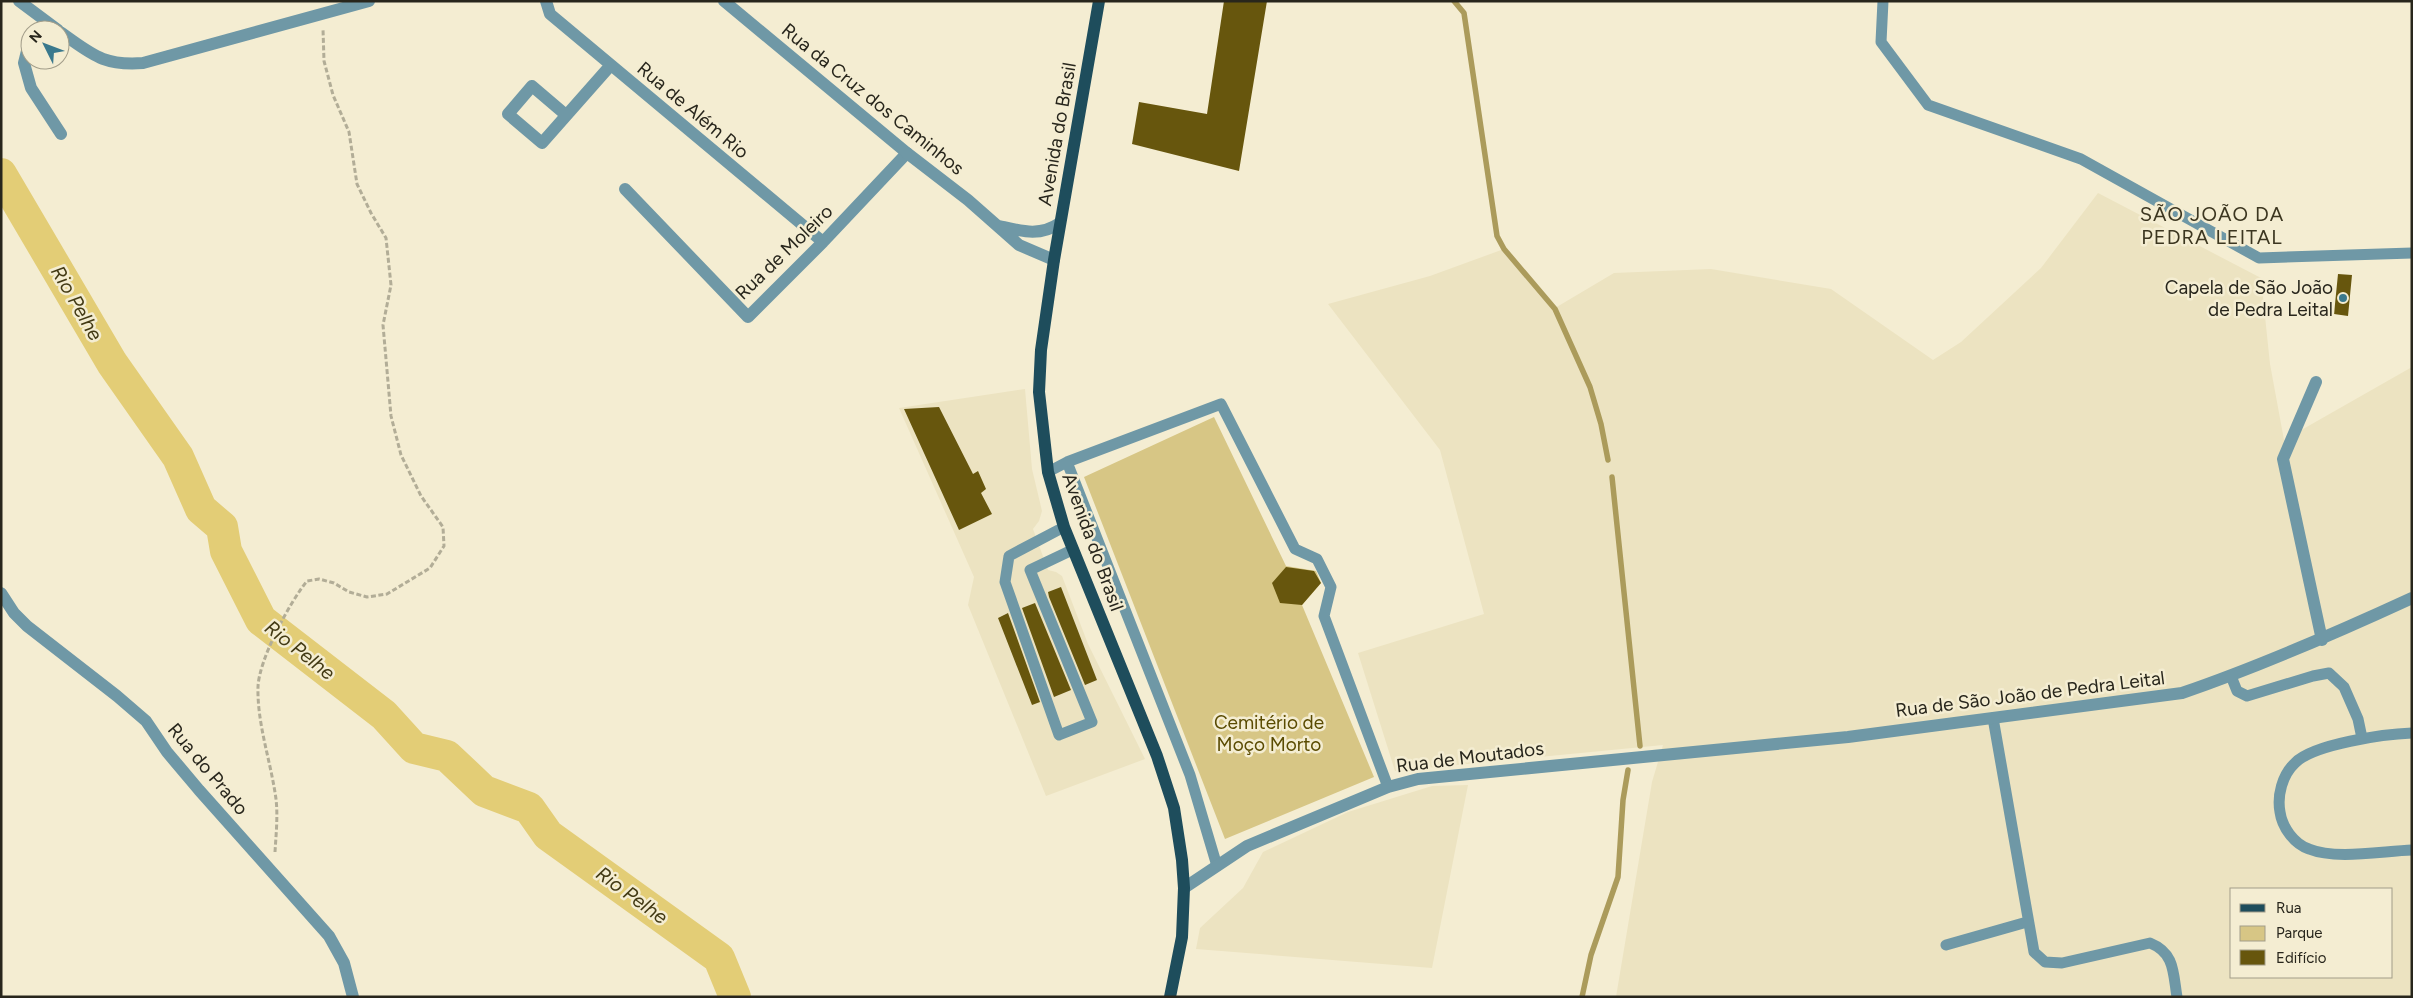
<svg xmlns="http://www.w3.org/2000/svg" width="2413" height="998" font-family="Figtree,sans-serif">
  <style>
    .built { fill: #ece3c1; fill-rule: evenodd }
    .green { fill: #d7c685 }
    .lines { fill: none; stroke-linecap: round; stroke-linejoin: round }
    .stream { stroke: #ab9b5b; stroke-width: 5.5 }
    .river { stroke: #e3cd76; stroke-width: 32 }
    .building { fill: #67560d }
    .path { stroke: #b2ad97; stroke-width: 3; stroke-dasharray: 5 2.5; stroke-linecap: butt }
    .service { stroke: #6f98a6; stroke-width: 11 }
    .minor { stroke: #6f98a6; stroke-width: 12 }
    .tertiary { stroke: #6f98a6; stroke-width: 12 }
    .primary { stroke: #1e4d5c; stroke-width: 12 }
    .poi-dot { fill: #3a798d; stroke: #f4edd2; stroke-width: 2 }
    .labels { text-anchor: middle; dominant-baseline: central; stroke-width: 5; stroke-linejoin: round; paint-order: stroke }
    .street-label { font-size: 19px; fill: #28261c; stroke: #f4edd2 }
    .poi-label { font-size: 19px; fill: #28261c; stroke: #f4edd2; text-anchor: end }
    .park-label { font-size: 19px; fill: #5a4b02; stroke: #f4edd2 }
    .neighbourhood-label { font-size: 20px; letter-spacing: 1px; fill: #3c3620; stroke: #f4edd2 }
    .water-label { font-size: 20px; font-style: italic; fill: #433a14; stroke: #f4edd2 }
  </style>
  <rect width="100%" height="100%" fill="#f4edd2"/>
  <path class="built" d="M2098,193L2261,278L2270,364L2284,440L2412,367V997H1616L1652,782L1663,745L1395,771L1358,653L1484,614L1440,450L1328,304L1430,276L1504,249L1555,308L1614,273L1711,269L1831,289L1933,360L1961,342L2041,268ZM2232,889H2392V977H2232Z
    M1025,389L1032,469L1042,511L1039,521L1033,529L1048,570L1056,572L1062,576L1088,644L1145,759L1046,796L968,605L974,577L899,408Z
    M1468,785L1432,968L1196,949L1200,928L1243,888L1263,852L1348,812L1432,786Z"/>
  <path class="green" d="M1214,417L1286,566L1316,571L1321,583L1302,605L1374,777L1225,839L1084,477Z"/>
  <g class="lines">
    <path class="stream" d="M1454,1L1464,13L1497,236L1504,249L1555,309L1590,387L1601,424L1608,460
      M1612,477L1640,746
      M1582,997L1591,955L1618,877L1623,800L1628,770"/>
    <path class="river" d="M1,174L112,363L178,457L201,509L222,527L226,551L261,620L384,715L414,748L447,756L484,791L529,808L548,835L719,958L735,997"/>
  </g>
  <path class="building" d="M1224,1H1267L1239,171L1132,144L1139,102L1207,114Z
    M2338,274L2352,275L2348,316L2334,314Z
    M939,407L973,474L978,471L986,489L981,493L992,514L959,530L904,409Z
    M1286,567L1314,571L1321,583L1302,605L1280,603L1272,583Z
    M1061,587L1097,680L1085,685L1049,597L1048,592Z
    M1035,603L1071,690L1054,697L1022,608Z
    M1008,613L1040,702L1032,705L998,618Z"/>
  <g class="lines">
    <path class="path" d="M275,852C276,835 278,816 276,799C271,762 257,724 258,687C259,659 290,602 307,581L319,579L334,583L349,592L367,597L387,594L430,568L444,546L443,527L421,496L401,455L391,416L383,325L391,285L386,238L371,213L357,184L349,132L333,95L324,61L323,29"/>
    <path class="service" d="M1883,1L1881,42L1928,105L2081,159L2259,258L2412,253
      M1067,462L1190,775L1217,866
      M1048,472L1067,462L1221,404L1295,549L1317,559L1331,587L1324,616L1388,787
      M1064,527L1009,556L1005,582L1059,735L1092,722L1030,570L1072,550
      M2231,676L2237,691L2247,696L2313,676L2329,673L2344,687L2358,719L2362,738
      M1993,718L2034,952L2045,962L2062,963L2150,943C2175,953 2173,973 2177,997
      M2412,733C2385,734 2313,744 2295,763C2282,775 2277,796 2280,812C2282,827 2294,844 2309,849C2336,860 2382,851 2412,850
      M1946,945L2027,922"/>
    <path class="minor" d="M19,1L58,30
      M546,1L550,14L823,242
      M60,32C92,54 102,66 143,63L369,1
      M30,39L24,63L31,88L61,134
      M566,115L532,86L508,114L542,143L610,66
      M625,189L748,317L823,242L907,153
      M2316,382L2283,459L2322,640
      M1,593L14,613L27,626L117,696L146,721L167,752L199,790L329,936L344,963L353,997
      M1184,888L1247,846L1388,787L1418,779L1848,737L2182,693C2261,666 2336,633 2412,598"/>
    <path class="tertiary" d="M724,1L907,153L968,200L1019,245L1054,260
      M999,226C1021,231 1040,237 1060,223"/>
    <path class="primary" d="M1099,1L1054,260L1041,350L1039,392L1048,472L1064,527L1157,756L1174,808L1182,860L1184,888L1182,937L1170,997"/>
  </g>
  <circle class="poi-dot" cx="2343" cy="298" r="5"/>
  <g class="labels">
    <g class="street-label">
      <text transform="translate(873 99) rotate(39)">Rua da Cruz dos Caminhos</text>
      <text transform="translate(693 110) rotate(40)">Rua de Além Rio</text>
      <text transform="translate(1057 134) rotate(-80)">Avenida do Brasil</text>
      <text transform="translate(784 252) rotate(-44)">Rua de Moleiro</text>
      <text transform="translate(1093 542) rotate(70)">Avenida do Brasil</text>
      <text transform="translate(2030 694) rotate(-7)">Rua de São João de Pedra Leital</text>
      <text transform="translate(1470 757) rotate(-7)">Rua de Moutados</text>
      <text transform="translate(208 769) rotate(50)">Rua do Prado</text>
    </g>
    <g class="poi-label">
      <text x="2333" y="287">Capela de São João<tspan x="2333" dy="22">de Pedra Leital</tspan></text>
    </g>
    <g class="park-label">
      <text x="1269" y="722">Cemitério de<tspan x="1269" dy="22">Moço Morto</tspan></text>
    </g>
    <g class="neighbourhood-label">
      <text x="2212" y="214">SÃO JOÃO DA<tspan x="2212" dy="23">PEDRA LEITAL</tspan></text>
    </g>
    <g class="water-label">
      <text transform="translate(77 303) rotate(60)">Rio Pelhe</text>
      <text transform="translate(300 650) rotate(38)">Rio Pelhe</text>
      <text transform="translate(632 895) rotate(36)">Rio Pelhe</text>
    </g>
  </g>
  <rect width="2413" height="998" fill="none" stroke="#28261c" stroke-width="5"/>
  <rect x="2230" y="888" width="162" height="90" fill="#f4edd2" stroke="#a29d89"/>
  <rect x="2240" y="904" width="25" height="8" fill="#1e4d5c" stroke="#a29d89"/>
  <text x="2276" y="913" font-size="15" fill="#28261c">Rua</text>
  <rect x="2240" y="926" width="25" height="15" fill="#d7c685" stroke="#a29d89"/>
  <text x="2276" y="938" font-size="15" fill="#28261c">Parque</text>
  <rect x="2240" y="950" width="25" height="15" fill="#67560d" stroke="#a29d89"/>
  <text x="2276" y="963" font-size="15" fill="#28261c">Edifício</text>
  <g transform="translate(45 45) rotate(312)"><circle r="24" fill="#f4edd2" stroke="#a29d89"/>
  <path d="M0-4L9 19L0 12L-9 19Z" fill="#3a798d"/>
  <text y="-8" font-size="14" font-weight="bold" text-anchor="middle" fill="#28261c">N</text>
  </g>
</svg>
